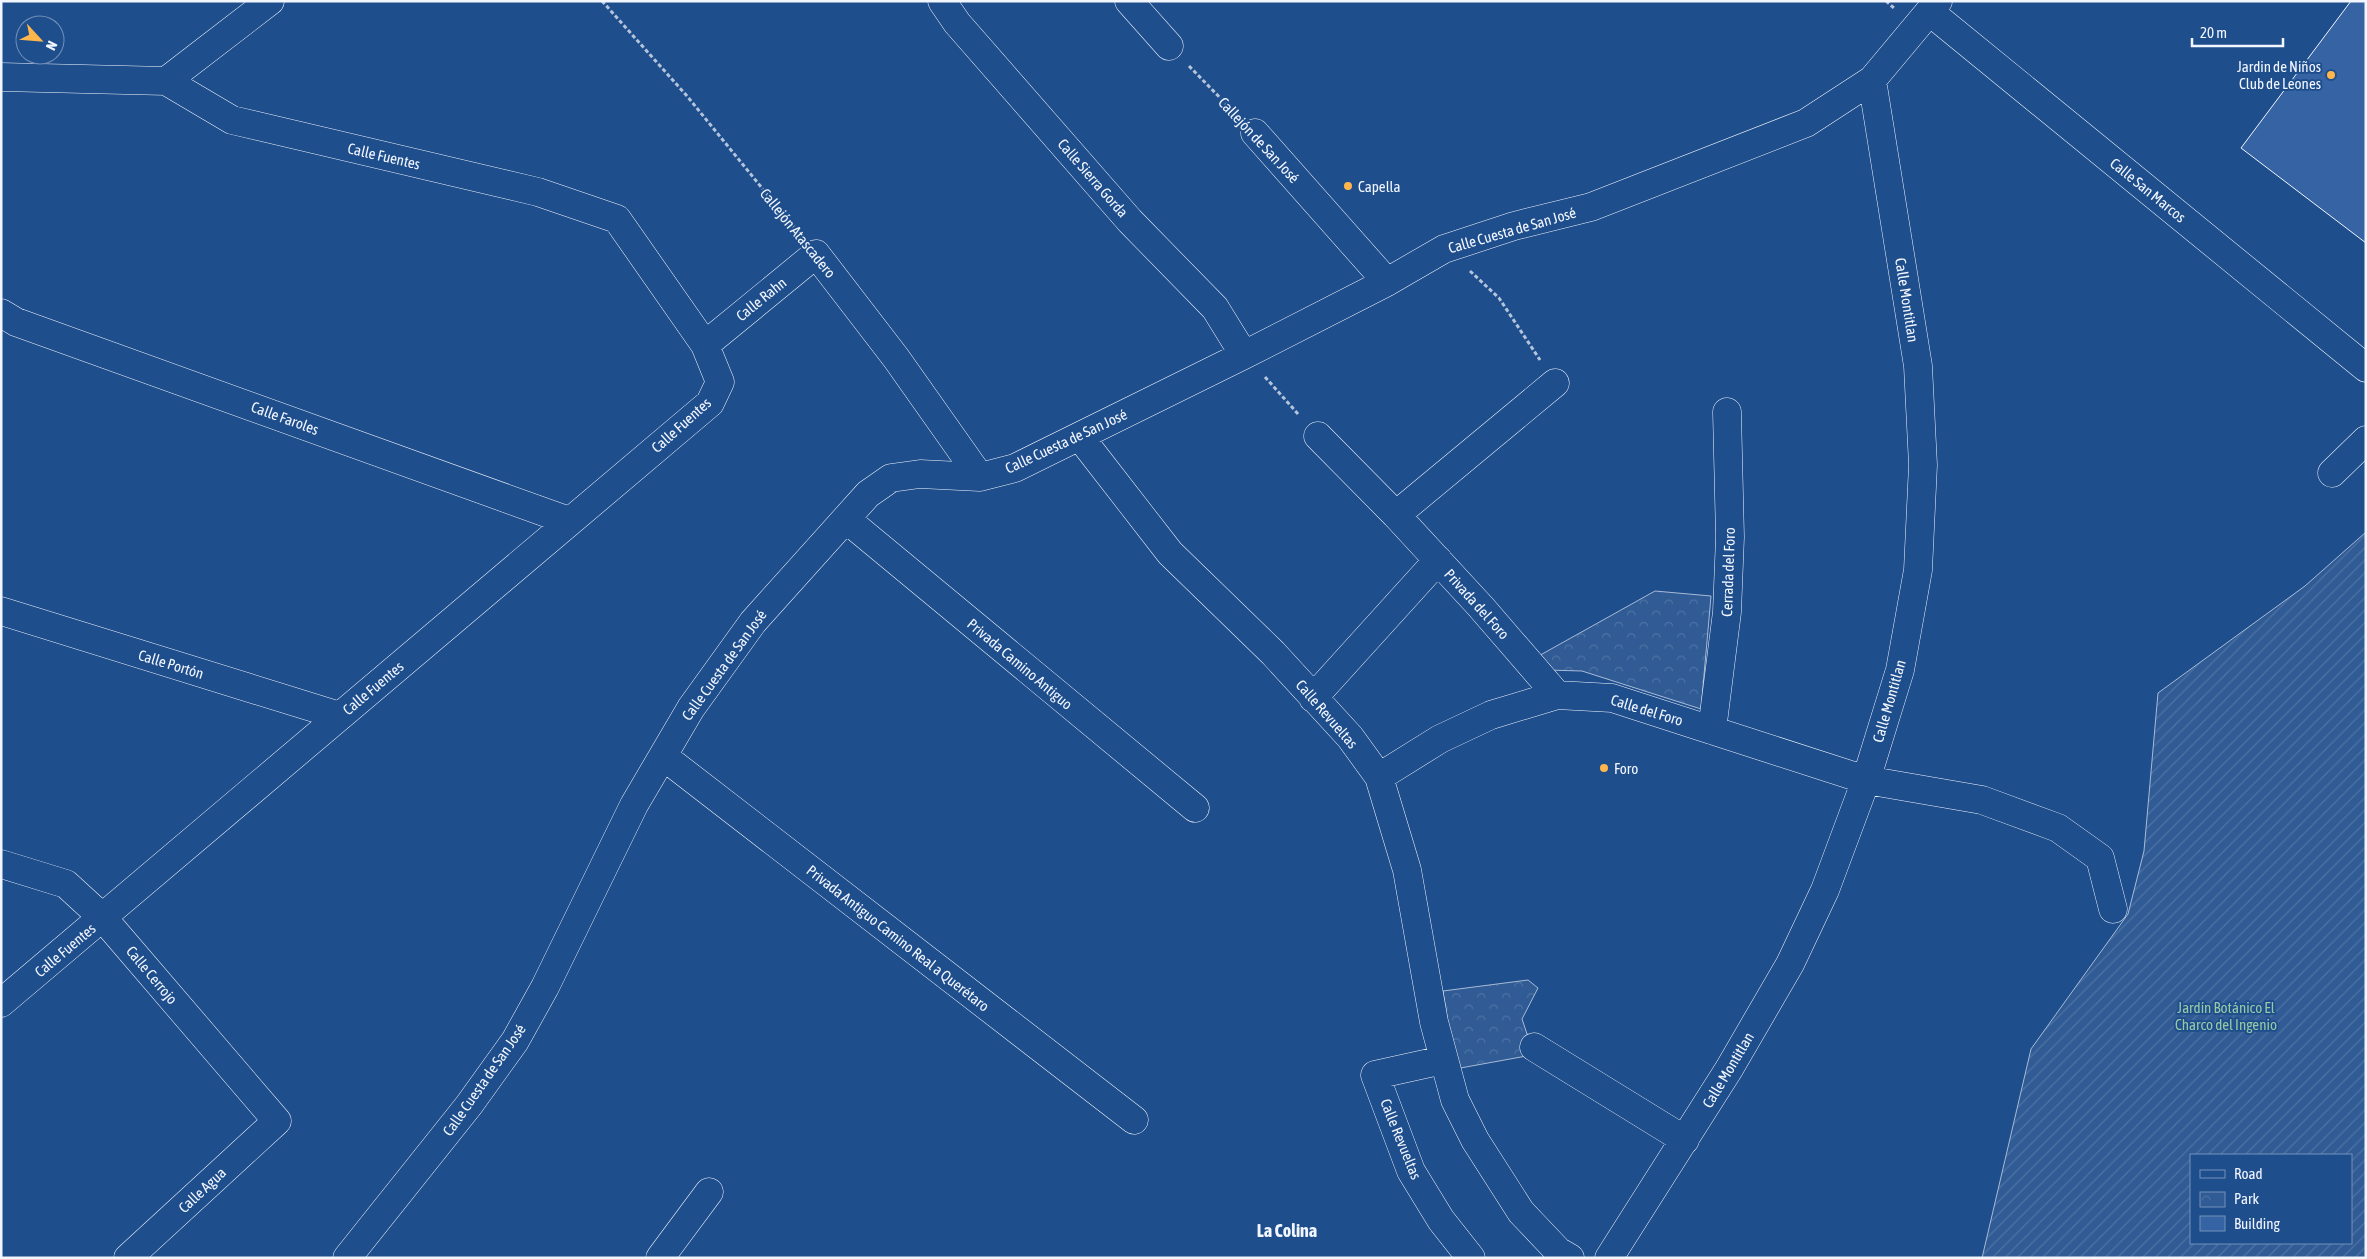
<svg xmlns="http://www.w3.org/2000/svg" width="2367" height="1259" font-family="'Asap Condensed',sans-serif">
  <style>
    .park { fill: url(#park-crowns); stroke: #a8bbd7 }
    .garden { fill: url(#garden-furrows); stroke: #a8bbd7; fill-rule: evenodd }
    .building { fill: #3563a3; stroke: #f2f6ff }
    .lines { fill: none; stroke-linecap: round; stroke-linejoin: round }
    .minor-casing { stroke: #f2f6ff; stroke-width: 29 }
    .path { stroke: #b3c4dc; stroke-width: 3; stroke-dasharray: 4 2.5; stroke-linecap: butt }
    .minor { stroke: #1f4e8c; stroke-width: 28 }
    .poi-dot { fill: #ffb74d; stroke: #1f4e8c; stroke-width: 2 }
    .labels { text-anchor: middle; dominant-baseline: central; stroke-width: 4; stroke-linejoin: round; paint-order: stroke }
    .poi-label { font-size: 15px; fill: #f2f6ff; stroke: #1f4e8c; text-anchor: start }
    .street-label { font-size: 15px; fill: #f2f6ff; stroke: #1f4e8c }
    .park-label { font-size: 15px; fill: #97c8a6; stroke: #1f4e8c }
    .quarter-label { font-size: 18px; font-weight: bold; fill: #f2f6ff; stroke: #1f4e8c }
  </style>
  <defs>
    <pattern id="park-crowns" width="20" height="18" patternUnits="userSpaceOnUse" patternTransform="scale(1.25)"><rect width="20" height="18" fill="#305b95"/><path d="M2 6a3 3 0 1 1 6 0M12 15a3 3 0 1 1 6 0" fill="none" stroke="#4e73a5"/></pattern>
    <pattern id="garden-furrows" width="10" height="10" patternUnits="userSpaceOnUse" patternTransform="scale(1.25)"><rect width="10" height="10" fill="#305b95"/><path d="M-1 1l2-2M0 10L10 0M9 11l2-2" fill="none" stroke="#4e73a5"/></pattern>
  </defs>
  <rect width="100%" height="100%" fill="#1f4e8c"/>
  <path class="park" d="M1655,591L1711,596L1701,709L1582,671L1547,670L1535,658Z
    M1528,980L1538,988L1522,1019L1527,1034L1550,1042L1532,1055L1455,1069L1443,991Z"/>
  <path class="garden" d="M2366,532V1258H1982L2031,1049L2128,914L2144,851L2158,693L2305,586ZM2191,1155H2351V1243H2191Z"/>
  <path class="building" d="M2351,1H2366V243L2241,148Z"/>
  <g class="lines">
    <defs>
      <path id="minor" d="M942,1L957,23L1130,221L1215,308L1244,355
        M1129,1L1169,46
        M1930,12L2366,368
        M1,77L166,81L232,120L538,192L617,219L705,345L720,382L710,403L1,1003
        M166,81L270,1
        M1255,133L1387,282
        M1,313L16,322L569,521
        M705,345L816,254L896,358L980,477
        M1318,436L1396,515L1481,607L1557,695
        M1080,437L1170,553L1273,653L1350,737L1379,777L1407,870L1434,1022L1455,1100L1475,1140L1521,1212L1558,1251L1570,1258
        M2332,473L2366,440
        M1396,515L1555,383
        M846,519L1195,808
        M1,611L340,716
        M1313,698L1438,560
        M1712,730L1727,612L1730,537L1727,412
        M663,756L1134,1120
        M1379,777L1440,739L1491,715L1557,695L1612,698L1866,780L1982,800L2058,828L2100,858L2113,909
        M1,864L66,884L103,918L277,1121L128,1258
        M1534,1047L1685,1140
        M1443,1060L1375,1075L1411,1171L1441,1220L1471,1258
        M347,1258L469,1105L515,1041L545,987L634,805L691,708L753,622L868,494L891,478L920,474L980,477L1015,468L1244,355L1387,282L1444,249L1514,226L1591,207L1806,123L1872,80L1938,1
        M660,1258L709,1192
        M1609,1258L1729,1069L1790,964L1825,890L1866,780L1900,670L1918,570L1923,465L1918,366L1872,80"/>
    </defs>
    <use href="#minor" class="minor-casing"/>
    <path class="path" d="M602,1L687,96L797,231
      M1886,1L1895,9
      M1189,66L1235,113
      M1470,271L1499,298L1540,360
      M1265,377L1299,415"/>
    <use href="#minor" class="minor"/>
  </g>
  <g class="poi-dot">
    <circle cx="2331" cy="75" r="5"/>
    <circle cx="1348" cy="186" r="5"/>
    <circle cx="1604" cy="768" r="5"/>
  </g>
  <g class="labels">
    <g class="poi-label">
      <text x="2321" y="66" text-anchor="end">Jardin de Niños<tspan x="2321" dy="17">Club de Leones</tspan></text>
      <text x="1358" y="186">Capella</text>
      <text x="1614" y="768">Foro</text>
    </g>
    <g class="street-label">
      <text transform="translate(1259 140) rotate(47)">Callejón de San José</text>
      <text transform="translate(384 156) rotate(13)">Calle Fuentes</text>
      <text transform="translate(1093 178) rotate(49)">Calle Sierra Gorda</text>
      <text transform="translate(2148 190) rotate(39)">Calle San Marcos</text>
      <text transform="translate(1512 230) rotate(-16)">Calle Cuesta de San José</text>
      <text transform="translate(798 233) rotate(51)">Callejón Atascadero</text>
      <text transform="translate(761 299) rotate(-39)">Calle Rahn</text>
      <text transform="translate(1907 300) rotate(81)">Calle Montitlan</text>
      <text transform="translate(285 418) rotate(20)">Calle Faroles</text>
      <text transform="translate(681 425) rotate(-42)">Calle Fuentes</text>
      <text transform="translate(1066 441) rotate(-25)">Calle Cuesta de San José</text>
      <text transform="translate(1728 572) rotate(-88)">Cerrada del Foro</text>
      <text transform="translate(1477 604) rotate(48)">Privada del Foro</text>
      <text transform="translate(171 664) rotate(17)">Calle Portón</text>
      <text transform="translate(1020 664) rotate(40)">Privada Camino Antiguo</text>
      <text transform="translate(724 665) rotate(-54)">Calle Cuesta de San José</text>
      <text transform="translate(373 688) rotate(-40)">Calle Fuentes</text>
      <text transform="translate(1889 701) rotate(-74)">Calle Montitlan</text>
      <text transform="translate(1647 710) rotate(17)">Calle del Foro</text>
      <text transform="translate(1327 714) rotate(49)">Calle Revueltas</text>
      <text transform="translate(898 938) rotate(38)">Privada Antiguo Camino Real a Querétaro</text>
      <text transform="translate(65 950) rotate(-40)">Calle Fuentes</text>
      <text transform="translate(152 975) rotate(50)">Calle Cerrojo</text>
      <text transform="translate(1728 1070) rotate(-59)">Calle Montitlan</text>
      <text transform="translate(484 1080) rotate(-55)">Calle Cuesta de San José</text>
      <text transform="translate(1401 1139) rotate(68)">Calle Revueltas</text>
      <text transform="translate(202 1190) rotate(-43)">Calle Agua</text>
    </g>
    <g class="park-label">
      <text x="2226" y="1007">Jardín Botánico El<tspan x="2226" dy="17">Charco del Ingenio</tspan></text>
    </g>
    <g class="quarter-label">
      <text x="1287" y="1230">La Colina</text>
    </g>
  </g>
  <rect width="2367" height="1259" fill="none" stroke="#f2f6ff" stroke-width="5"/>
  <rect x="2190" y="1154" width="162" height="90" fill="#1f4e8c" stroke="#7391ba"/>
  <rect x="2200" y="1170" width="25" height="8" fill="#1f4e8c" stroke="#7391ba"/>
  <text x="2234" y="1179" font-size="15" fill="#f2f6ff">Road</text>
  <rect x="2200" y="1192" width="25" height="15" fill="url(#park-crowns)" stroke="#7391ba"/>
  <text x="2234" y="1204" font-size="15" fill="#f2f6ff">Park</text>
  <rect x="2200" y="1216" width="25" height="15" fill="#3563a3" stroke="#7391ba"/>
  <text x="2234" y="1229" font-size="15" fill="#f2f6ff">Building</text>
  <g transform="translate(40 40) rotate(116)"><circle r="24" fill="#1f4e8c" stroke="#7391ba"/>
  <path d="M0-4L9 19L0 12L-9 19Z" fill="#ffb74d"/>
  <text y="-8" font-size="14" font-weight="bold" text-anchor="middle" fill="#f2f6ff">N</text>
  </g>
  <path d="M2192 38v8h91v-8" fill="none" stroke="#f2f6ff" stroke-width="2.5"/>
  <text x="2200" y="38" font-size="15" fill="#f2f6ff" stroke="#1f4e8c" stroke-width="4" paint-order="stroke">20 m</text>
</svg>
